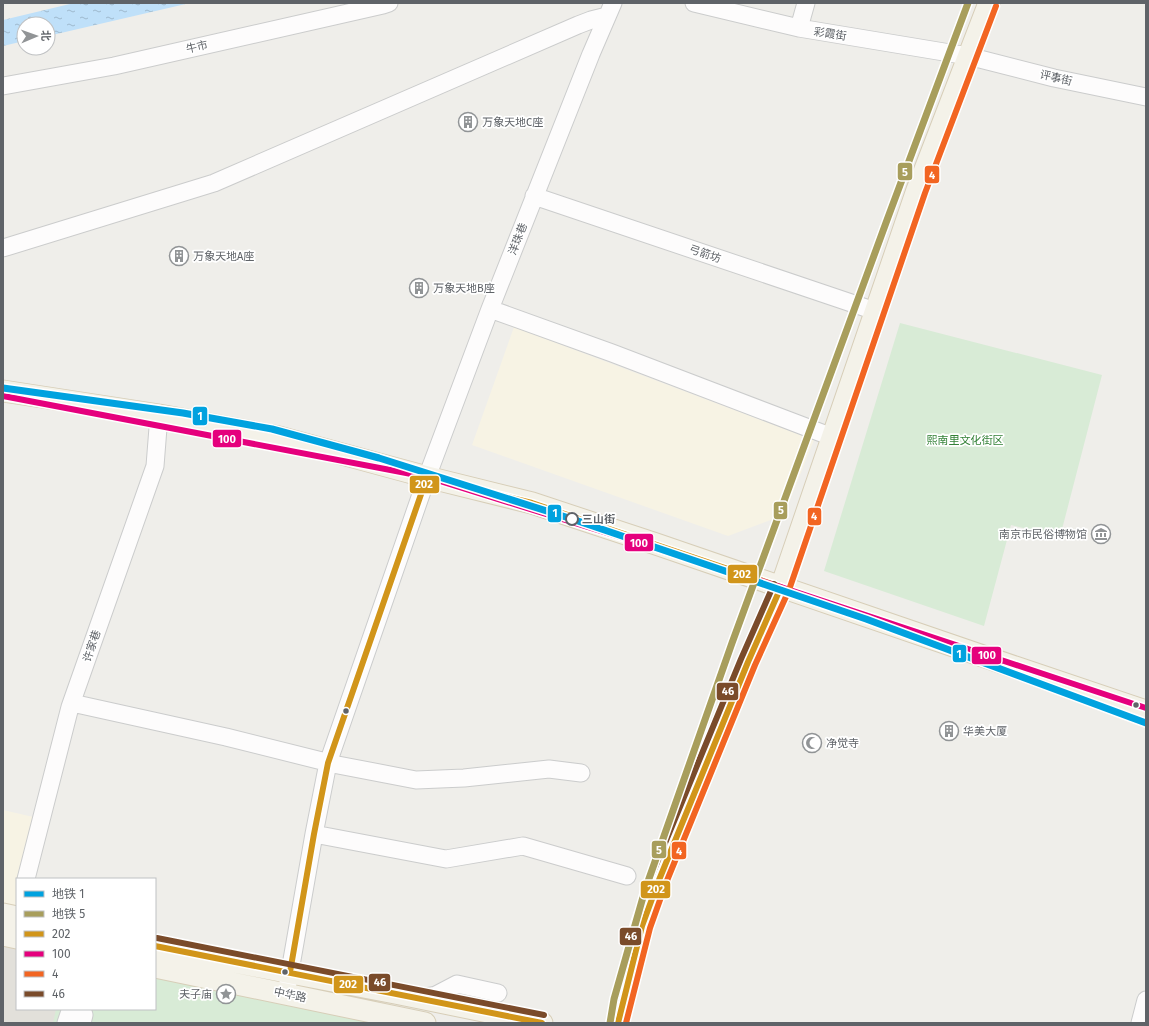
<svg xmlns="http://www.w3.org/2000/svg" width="1149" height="1026" font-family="'Fira Sans','Noto Sans SC',sans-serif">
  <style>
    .commercial { fill: #f7f3e4 }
    .education { fill: #e2e0da }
    .green { fill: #d8ebd6 }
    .water { fill: url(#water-ripples) }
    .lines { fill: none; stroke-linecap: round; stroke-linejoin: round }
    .minor-casing { stroke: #cbcccc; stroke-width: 19 }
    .major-casing { stroke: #d7ceb8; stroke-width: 23 }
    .minor { stroke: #fdfcfc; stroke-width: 17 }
    .major { stroke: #f4f2e9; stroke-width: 21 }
    .bus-1-casing { stroke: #fff; stroke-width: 9 }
    .bus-2-casing { stroke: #fff; stroke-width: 9 }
    .bus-3-casing { stroke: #fff; stroke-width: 9 }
    .bus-4-casing { stroke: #fff; stroke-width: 9 }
    .bus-1 { stroke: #d1951a; stroke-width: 6 }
    .bus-2 { stroke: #e5007d; stroke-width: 6 }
    .bus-3 { stroke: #f26522; stroke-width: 6 }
    .bus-4 { stroke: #7a4b2a; stroke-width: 6 }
    .metro-1-casing { stroke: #fff; stroke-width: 10 }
    .metro-2-casing { stroke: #fff; stroke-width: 10 }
    .metro-1 { stroke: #00a2df; stroke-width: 7 }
    .metro-2 { stroke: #a89e5c; stroke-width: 7 }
    .stop-dot { fill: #fff; stroke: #5f6368; stroke-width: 2 }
    .bus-dot { fill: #5f6368; stroke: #fff; stroke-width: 1.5 }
    .labels { text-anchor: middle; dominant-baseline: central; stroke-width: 3.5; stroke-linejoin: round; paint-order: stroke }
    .street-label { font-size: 11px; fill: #5f6368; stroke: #fff }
    .poi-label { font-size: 11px; fill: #5f6368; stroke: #fff; text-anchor: start }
    .park-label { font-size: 11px; fill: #348238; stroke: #fff }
    .stop-label { font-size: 11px; font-weight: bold; fill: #5f6368; stroke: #fff; text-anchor: start }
    .line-badge { stroke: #fff; stroke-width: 1.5 }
    .badge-label { font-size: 11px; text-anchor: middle; font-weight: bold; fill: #fff }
  </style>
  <defs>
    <pattern id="water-ripples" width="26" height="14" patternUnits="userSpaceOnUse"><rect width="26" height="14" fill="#bfe0f9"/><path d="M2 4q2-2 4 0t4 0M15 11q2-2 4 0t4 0" fill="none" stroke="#9eb9cd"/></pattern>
  </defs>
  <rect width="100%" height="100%" fill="#efeeea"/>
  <path class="commercial" d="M514,327L814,440L784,515L728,536L472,445Z
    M3,810L42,819L26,879H17V915L3,914Z"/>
  <path class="education" d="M3,939L17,942V1009H62L58,1023H3Z"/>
  <path class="green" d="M900,323L1102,375L1060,537L1011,525L984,626L824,571Z
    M155,961L387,1023H53L56,1009H155Z"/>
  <path class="water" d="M74,3H190L48,36V24H24V41L3,46V20Z"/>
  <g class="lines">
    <defs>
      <path id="minor" d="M694,3L799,28L968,56L1054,78L1146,97
        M799,28L806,3
        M3,86L114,66L383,5L389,3
        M534,196L875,311
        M3,248L214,183L578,25L591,20L607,16
        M490,309L612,353L832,437
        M72,703L226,737L338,765L416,780L464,778L549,769L581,773
        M314,834L446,859L523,846L627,876
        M26,879L70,707L155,466L159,415
        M286,994L314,834L328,763L427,477L490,309L591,54L613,3
        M419,998L436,995L457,984L498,993
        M66,1023L70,1011L72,1009
        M82,1023L84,1015L82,1009
        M1140,1023L1146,1000"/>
      <path id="major" d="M3,391L159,415L279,437L427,477L532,503L656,544L1015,667L1146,711
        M3,914L17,917
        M3,935L17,938
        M155,946L234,962L395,993L542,1023
        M155,967L425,1023
        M618,1023L642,926L659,880L748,662L781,587L917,190L989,3"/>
    </defs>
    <use href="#minor" class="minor-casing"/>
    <use href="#major" class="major-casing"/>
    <use href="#minor" class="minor"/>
    <use href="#major" class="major"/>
    <defs>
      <path id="bus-1" d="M155,946L542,1023
        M290,972L314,834L328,763L427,477L532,503L781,587L748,662L659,880L642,926L618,1023"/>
      <path id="bus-2" d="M3,396L427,477L781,587L1146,708"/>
      <path id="bus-3" d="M626,1023L650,928L666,883L755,665L789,590L925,193L996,6"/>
      <path id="bus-4" d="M157,938L544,1015
        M610,1021L634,924L651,877L741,659L774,584"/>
    </defs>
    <use href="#bus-1" class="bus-1-casing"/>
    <use href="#bus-2" class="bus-2-casing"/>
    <use href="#bus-3" class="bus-3-casing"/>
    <use href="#bus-4" class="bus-4-casing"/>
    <use href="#bus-1" class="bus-1"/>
    <use href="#bus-2" class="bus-2"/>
    <use href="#bus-3" class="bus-3"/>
    <use href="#bus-4" class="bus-4"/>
    <defs>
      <path id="metro-1" d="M3,388L183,413L272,429L379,458L572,519L866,619L1146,723"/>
      <path id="metro-2" d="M610,1023L614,999L645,890L732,643L887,220L968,3"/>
    </defs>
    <use href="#metro-1" class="metro-1-casing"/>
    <use href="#metro-2" class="metro-2-casing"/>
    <use href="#metro-1" class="metro-1"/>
    <use href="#metro-2" class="metro-2"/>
  </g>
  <defs>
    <symbol id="building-ring" viewBox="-11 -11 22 22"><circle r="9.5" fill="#fff" stroke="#919496" stroke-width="1.5"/><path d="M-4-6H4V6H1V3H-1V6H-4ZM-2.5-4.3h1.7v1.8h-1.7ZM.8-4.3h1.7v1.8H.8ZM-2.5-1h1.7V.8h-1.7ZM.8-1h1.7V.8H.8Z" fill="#919496"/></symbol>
    <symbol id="museum-ring" viewBox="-11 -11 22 22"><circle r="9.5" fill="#fff" stroke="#919496" stroke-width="1.5"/><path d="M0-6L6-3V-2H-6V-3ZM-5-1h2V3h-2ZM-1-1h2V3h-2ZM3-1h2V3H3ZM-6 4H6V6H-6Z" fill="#919496"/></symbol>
    <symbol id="mosque-ring" viewBox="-11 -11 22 22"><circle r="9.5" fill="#fff" stroke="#919496" stroke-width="1.5"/><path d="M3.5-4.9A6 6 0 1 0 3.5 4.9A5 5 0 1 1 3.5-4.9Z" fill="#919496"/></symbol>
    <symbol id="sight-ring" viewBox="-11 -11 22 22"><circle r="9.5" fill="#fff" stroke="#919496" stroke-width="1.5"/><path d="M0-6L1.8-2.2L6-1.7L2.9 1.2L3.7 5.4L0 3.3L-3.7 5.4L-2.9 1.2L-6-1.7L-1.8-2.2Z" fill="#919496"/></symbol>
  </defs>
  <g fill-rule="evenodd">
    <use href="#building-ring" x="457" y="111" width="22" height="22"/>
    <use href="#building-ring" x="168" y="245" width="22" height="22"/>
    <use href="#building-ring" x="408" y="277" width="22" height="22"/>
    <use href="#museum-ring" x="1090" y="523" width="22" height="22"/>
    <use href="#building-ring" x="938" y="720" width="22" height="22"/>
    <use href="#mosque-ring" x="801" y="732" width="22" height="22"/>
    <use href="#sight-ring" x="215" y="983" width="22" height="22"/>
  </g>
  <circle class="stop-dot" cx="572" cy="519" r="6"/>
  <g class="bus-dot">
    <circle cx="1136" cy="705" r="3.5"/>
    <circle cx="346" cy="711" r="3.5"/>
    <circle cx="285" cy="972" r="3.5"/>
  </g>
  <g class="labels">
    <g class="street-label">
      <text transform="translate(830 34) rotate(9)">彩霞街</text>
      <text transform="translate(197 47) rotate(-13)">牛市</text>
      <text transform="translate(1056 78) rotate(13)">评事街</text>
      <text transform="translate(518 239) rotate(-69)">洋珠巷</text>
      <text transform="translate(705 254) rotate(19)">弓箭坊</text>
      <text transform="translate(92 646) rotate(-71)">许家巷</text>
      <text transform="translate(290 995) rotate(12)">中华路</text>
    </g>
    <g class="poi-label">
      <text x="482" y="122">万象天地C座</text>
      <text x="193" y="256">万象天地A座</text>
      <text x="433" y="288">万象天地B座</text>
      <text x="1087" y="534" text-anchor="end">南京市民俗博物馆</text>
      <text x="963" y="731">华美大厦</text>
      <text x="826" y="743">净觉寺</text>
      <text x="212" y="994" text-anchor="end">夫子庙</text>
    </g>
    <g class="park-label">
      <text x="965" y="440">熙南里文化街区</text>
    </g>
    <g class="stop-label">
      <text x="582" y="519">三山街</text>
    </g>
  </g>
  <g class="line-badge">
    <rect x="897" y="162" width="16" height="19" rx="4" fill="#a89e5c"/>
    <rect x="924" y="165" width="16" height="19" rx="4" fill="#f26522"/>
    <rect x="192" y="406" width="16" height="20" rx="4" fill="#00a2df"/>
    <rect x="212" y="429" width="30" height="19" rx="4" fill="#e5007d"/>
    <rect x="409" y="475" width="31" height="19" rx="4" fill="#d1951a"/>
    <rect x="773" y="501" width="15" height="19" rx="4" fill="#a89e5c"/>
    <rect x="547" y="504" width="15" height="19" rx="4" fill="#00a2df"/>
    <rect x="807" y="507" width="15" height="19" rx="4" fill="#f26522"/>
    <rect x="624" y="533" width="30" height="19" rx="4" fill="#e5007d"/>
    <rect x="727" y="564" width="31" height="20" rx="4" fill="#d1951a"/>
    <rect x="952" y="644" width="15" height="19" rx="4" fill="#00a2df"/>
    <rect x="971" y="646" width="31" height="19" rx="4" fill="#e5007d"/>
    <rect x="716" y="682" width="23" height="19" rx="4" fill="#7a4b2a"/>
    <rect x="651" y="840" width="16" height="19" rx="4" fill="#a89e5c"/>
    <rect x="671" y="841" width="16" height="19" rx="4" fill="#f26522"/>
    <rect x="640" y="880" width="31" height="19" rx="4" fill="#d1951a"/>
    <rect x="619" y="927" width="23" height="19" rx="4" fill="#7a4b2a"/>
    <rect x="368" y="973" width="23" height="19" rx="4" fill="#7a4b2a"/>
    <rect x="333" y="975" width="31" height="19" rx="4" fill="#d1951a"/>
  </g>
  <g class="badge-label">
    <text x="905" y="176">5</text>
    <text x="932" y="179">4</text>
    <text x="200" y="420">1</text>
    <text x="227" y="443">100</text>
    <text x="424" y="488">202</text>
    <text x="781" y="514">5</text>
    <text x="555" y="517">1</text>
    <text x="814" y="520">4</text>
    <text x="639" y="547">100</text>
    <text x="742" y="578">202</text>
    <text x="959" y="658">1</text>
    <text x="987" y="659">100</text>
    <text x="728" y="695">46</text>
    <text x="659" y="854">5</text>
    <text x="679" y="855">4</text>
    <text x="656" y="893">202</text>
    <text x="631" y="940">46</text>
    <text x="380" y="986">46</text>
    <text x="348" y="988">202</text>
  </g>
  <rect width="1149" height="1026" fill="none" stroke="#5f6368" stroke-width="8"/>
  <rect x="16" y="878" width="140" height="132" fill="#ffffff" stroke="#bfc1c3"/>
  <rect x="24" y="891" width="20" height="6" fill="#00a2df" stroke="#bfc1c3"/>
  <text x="52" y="898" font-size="12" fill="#5f6368">地铁 1</text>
  <rect x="24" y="911" width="20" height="6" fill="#a89e5c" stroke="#bfc1c3"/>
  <text x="52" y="918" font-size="12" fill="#5f6368">地铁 5</text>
  <rect x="24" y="931" width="20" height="6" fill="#d1951a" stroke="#bfc1c3"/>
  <text x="52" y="938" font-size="12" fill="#5f6368">202</text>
  <rect x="24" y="951" width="20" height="6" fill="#e5007d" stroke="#bfc1c3"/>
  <text x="52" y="958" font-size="12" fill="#5f6368">100</text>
  <rect x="24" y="971" width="20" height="6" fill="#f26522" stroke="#bfc1c3"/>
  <text x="52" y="978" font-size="12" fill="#5f6368">4</text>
  <rect x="24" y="991" width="20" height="6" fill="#7a4b2a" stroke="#bfc1c3"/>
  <text x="52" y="998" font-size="12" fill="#5f6368">46</text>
  <g transform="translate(36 36) rotate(88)"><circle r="19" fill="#ffffff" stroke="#bfc1c3"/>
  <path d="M0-3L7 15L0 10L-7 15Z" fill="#919496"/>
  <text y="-6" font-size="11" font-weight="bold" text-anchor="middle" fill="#5f6368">北</text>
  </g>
</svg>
